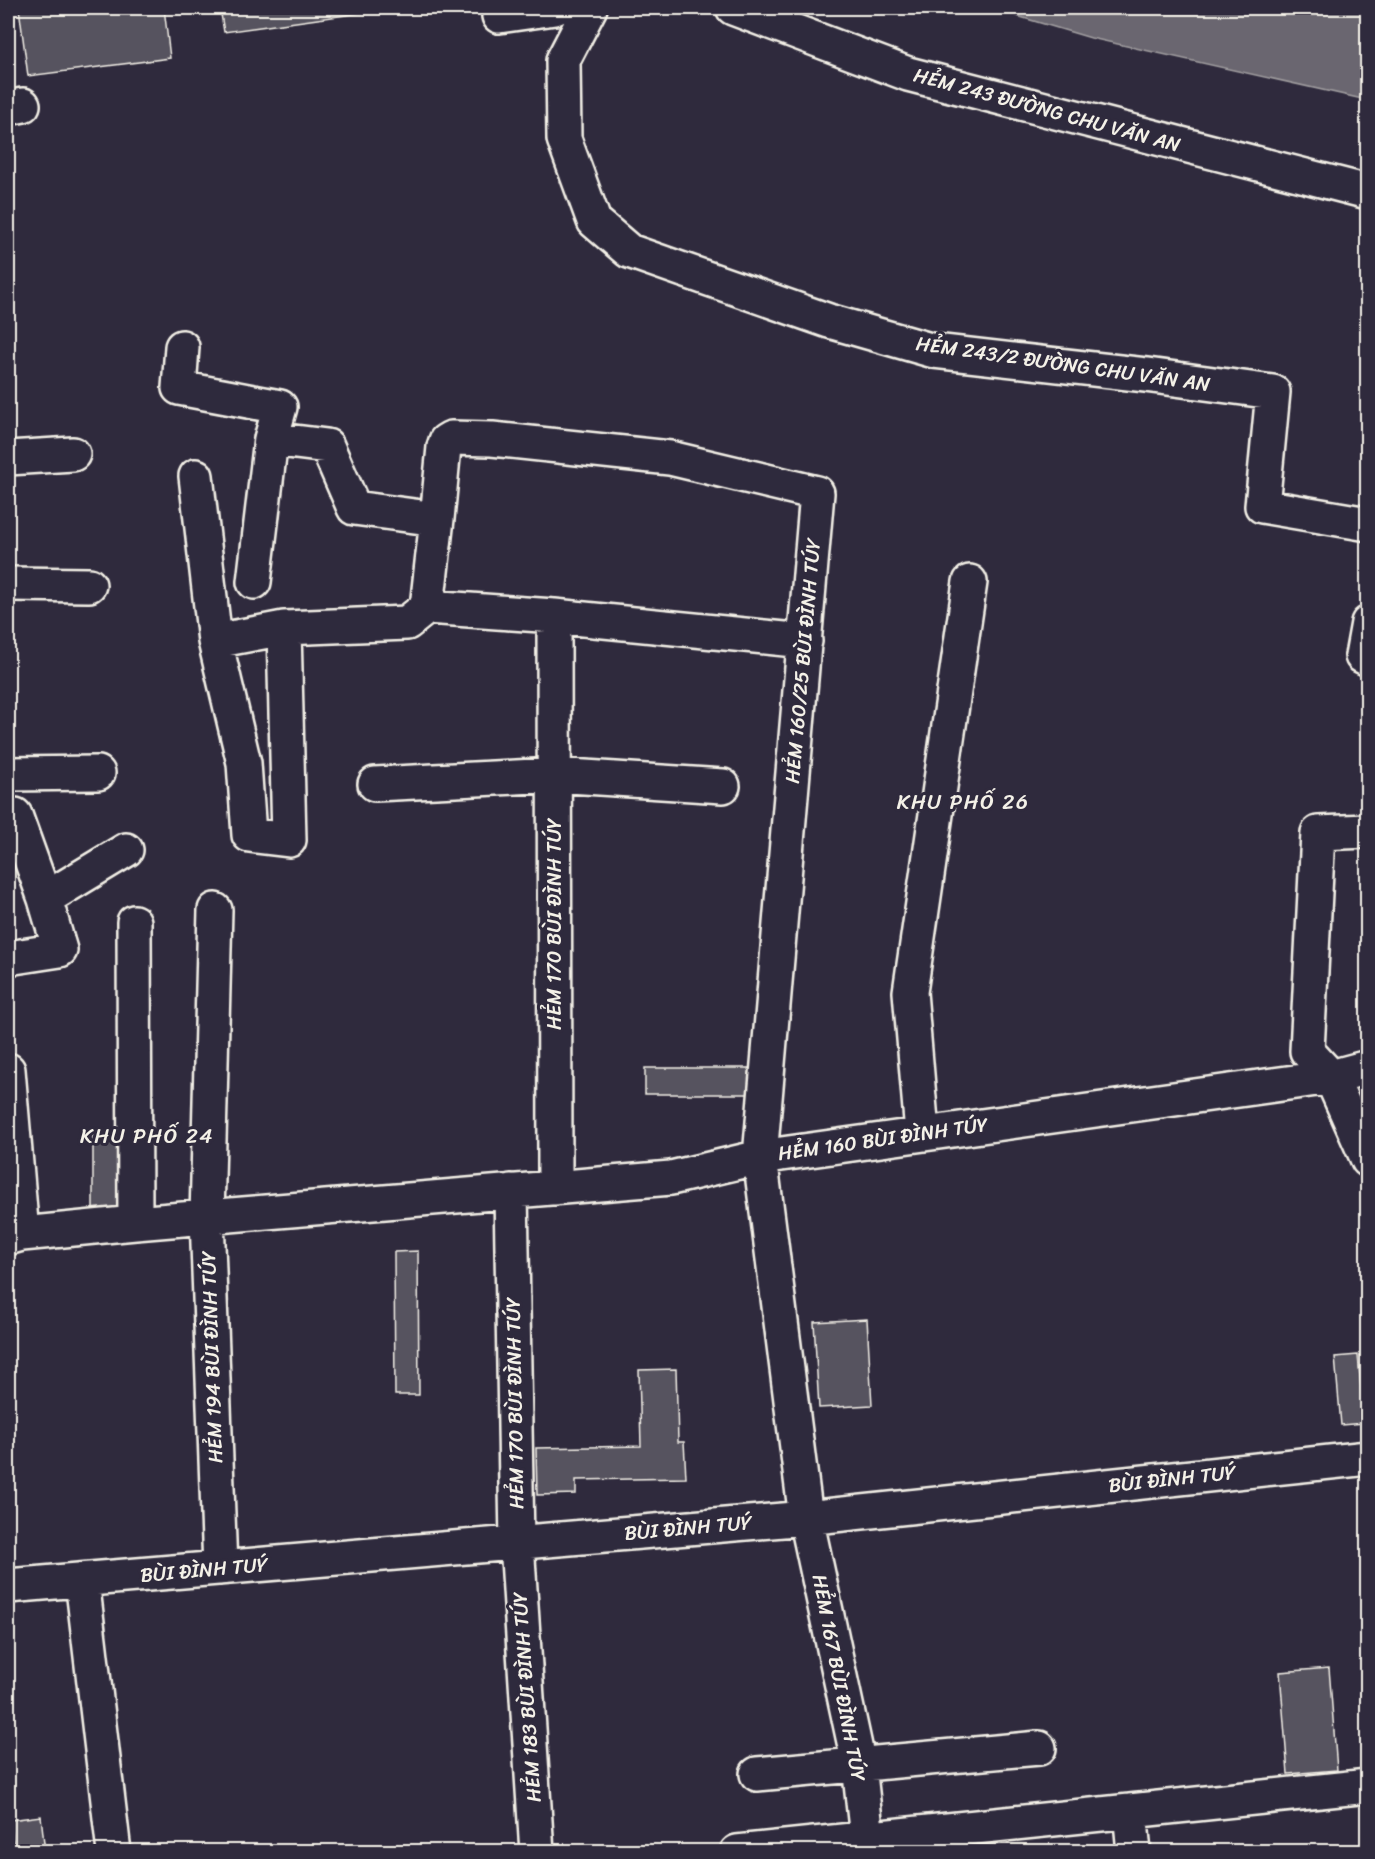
<svg xmlns="http://www.w3.org/2000/svg" width="1375" height="1859" font-family="Sriracha,sans-serif">
  <style>
    .water { fill: #6a6670; stroke: #a19ea0; stroke-width: 1.5 }
    .building { fill: #56525f; stroke: #f4f1e8; stroke-width: 1.5 }
    .lines { fill: none; stroke-linecap: round; stroke-linejoin: round }
    .minor-casing { stroke: #f4f1e8; stroke-width: 38 }
    .minor { stroke: #2f2a3d; stroke-width: 33 }
    .labels { text-anchor: middle; dominant-baseline: central; stroke-width: 6; stroke-linejoin: round; paint-order: stroke }
    .street-label { font-size: 20px; fill: #f4f1e8; stroke: #2f2a3d }
    .neighbourhood-label { font-size: 21px; letter-spacing: 1.5px; fill: #f4f1e8; stroke: #2f2a3d }
  </style>
  <rect width="100%" height="100%" fill="#2f2a3d"/>
  <filter id="ink" filterUnits="userSpaceOnUse"><feTurbulence type="fractalNoise" baseFrequency=".0167" numOctaves="2"/><feDisplacementMap in="SourceGraphic" scale="12" xChannelSelector="R" yChannelSelector="G"/><feConvolveMatrix kernelMatrix="1 2 1 2 8 2 1 2 1" color-interpolation-filters="sRGB"/></filter>
  <g filter="url(#ink)">
    <path class="water" d="M990,8H1367V100L1091,38Z"/>
    <path class="building" d="M19,8H164L170,58L28,76Z
      M220,8H397L224,32Z
      M645,1068H751V1094H645Z
      M93,1134H119V1214H93Z
      M418,1251L419,1395H395L394,1252Z
      M867,1319L872,1405L819,1408L814,1322Z
      M1358,1355L1364,1423L1341,1425L1335,1357Z
      M676,1369L678,1442H684L686,1478L576,1480V1494L537,1495L536,1448L641,1446L639,1370Z
      M1329,1668L1337,1770L1288,1774L1280,1672Z
      M41,1816L45,1852H14L10,1820Z"/>
    <g class="lines">
      <defs>
        <path id="minor" d="M590,8L563,60L564,139L594,221L629,251L829,321L934,351L1146,375L1273,392L1262,506L1368,524
          M733,8L908,74L1368,192
          M499,16L555,8
          M8,108L23,105
          M182,347L179,388L280,407L271,439L327,446L354,508L437,519L427,607
          M8,458L73,454
          M196,476L215,641L284,628L407,623L427,607
          M437,519L444,447L446,441L451,438L492,439L670,458L817,493L760,1157L806,1518L859,1765L867,1838
          M254,582L271,439
          M8,584L89,585
          M427,607L554,616L805,641
          M554,616L555,1188
          M1368,623L1362,656L1368,659
          M215,641L244,763L249,835L289,840L284,628
          M8,774L98,773
          M375,784L554,775L723,786
          M1368,831L1318,833L1307,1051L1331,1077L1368,1160
          M45,899L126,850
          M215,910L207,1217L220,1568
          M134,922L135,1223
          M8,958L60,950L45,899L15,815
          M8,1070L22,1234
          M922,1133L910,992L970,582
          M511,1191L517,1543L537,1852
          M8,1238L22,1234L135,1223L671,1178L760,1157L1331,1077L1368,1067
          M82,1580L114,1852
          M8,1586L806,1518L1368,1458
          M757,1774L1039,1748
          M737,1852L1130,1811
          M1134,1852L1130,1811L1368,1786"/>
      </defs>
      <use href="#minor" class="minor-casing"/>
      <use href="#minor" class="minor"/>
    </g>
  </g>
  <g class="labels">
    <g class="street-label">
      <text transform="translate(1047 110) rotate(15)">HẺM 243 ĐƯỜNG CHU VĂN AN</text>
      <text transform="translate(1063 364) rotate(8)">HẺM 243/2 ĐƯỜNG CHU VĂN AN</text>
      <text transform="translate(803 661) rotate(-85)">HẺM 160/25 BÙI ĐÌNH TÚY</text>
      <text transform="translate(554 924) rotate(-90)">HẺM 170 BÙI ĐÌNH TÚY</text>
      <text transform="translate(883 1139) rotate(-8)">HẺM 160 BÙI ĐÌNH TÚY</text>
      <text transform="translate(212 1357) rotate(-92)">HẺM 194 BÙI ĐÌNH TÚY</text>
      <text transform="translate(515 1403) rotate(-91)">HẺM 170 BÙI ĐÌNH TÚY</text>
      <text transform="translate(1172 1479) rotate(-6)">BÙI ĐÌNH TUÝ</text>
      <text transform="translate(688 1528) rotate(-5)">BÙI ĐÌNH TUÝ</text>
      <text transform="translate(204 1570) rotate(-5)">BÙI ĐÌNH TUÝ</text>
      <text transform="translate(839 1678) rotate(79)">HẺM 167 BÙI ĐÌNH TÚY</text>
      <text transform="translate(527 1697) rotate(-94)">HẺM 183 BÙI ĐÌNH TÚY</text>
    </g>
    <g class="neighbourhood-label">
      <text x="963" y="802">KHU PHỐ 26</text>
      <text x="147" y="1136">KHU PHỐ 24</text>
    </g>
  </g>
  <rect width="1375" height="1859" fill="none" stroke="#2f2a3d" stroke-width="30"/>
  <rect x="15" y="15" width="1345" height="1829" fill="none" stroke="#f4f1e8" stroke-width="2" filter="url(#ink)"/>
</svg>
